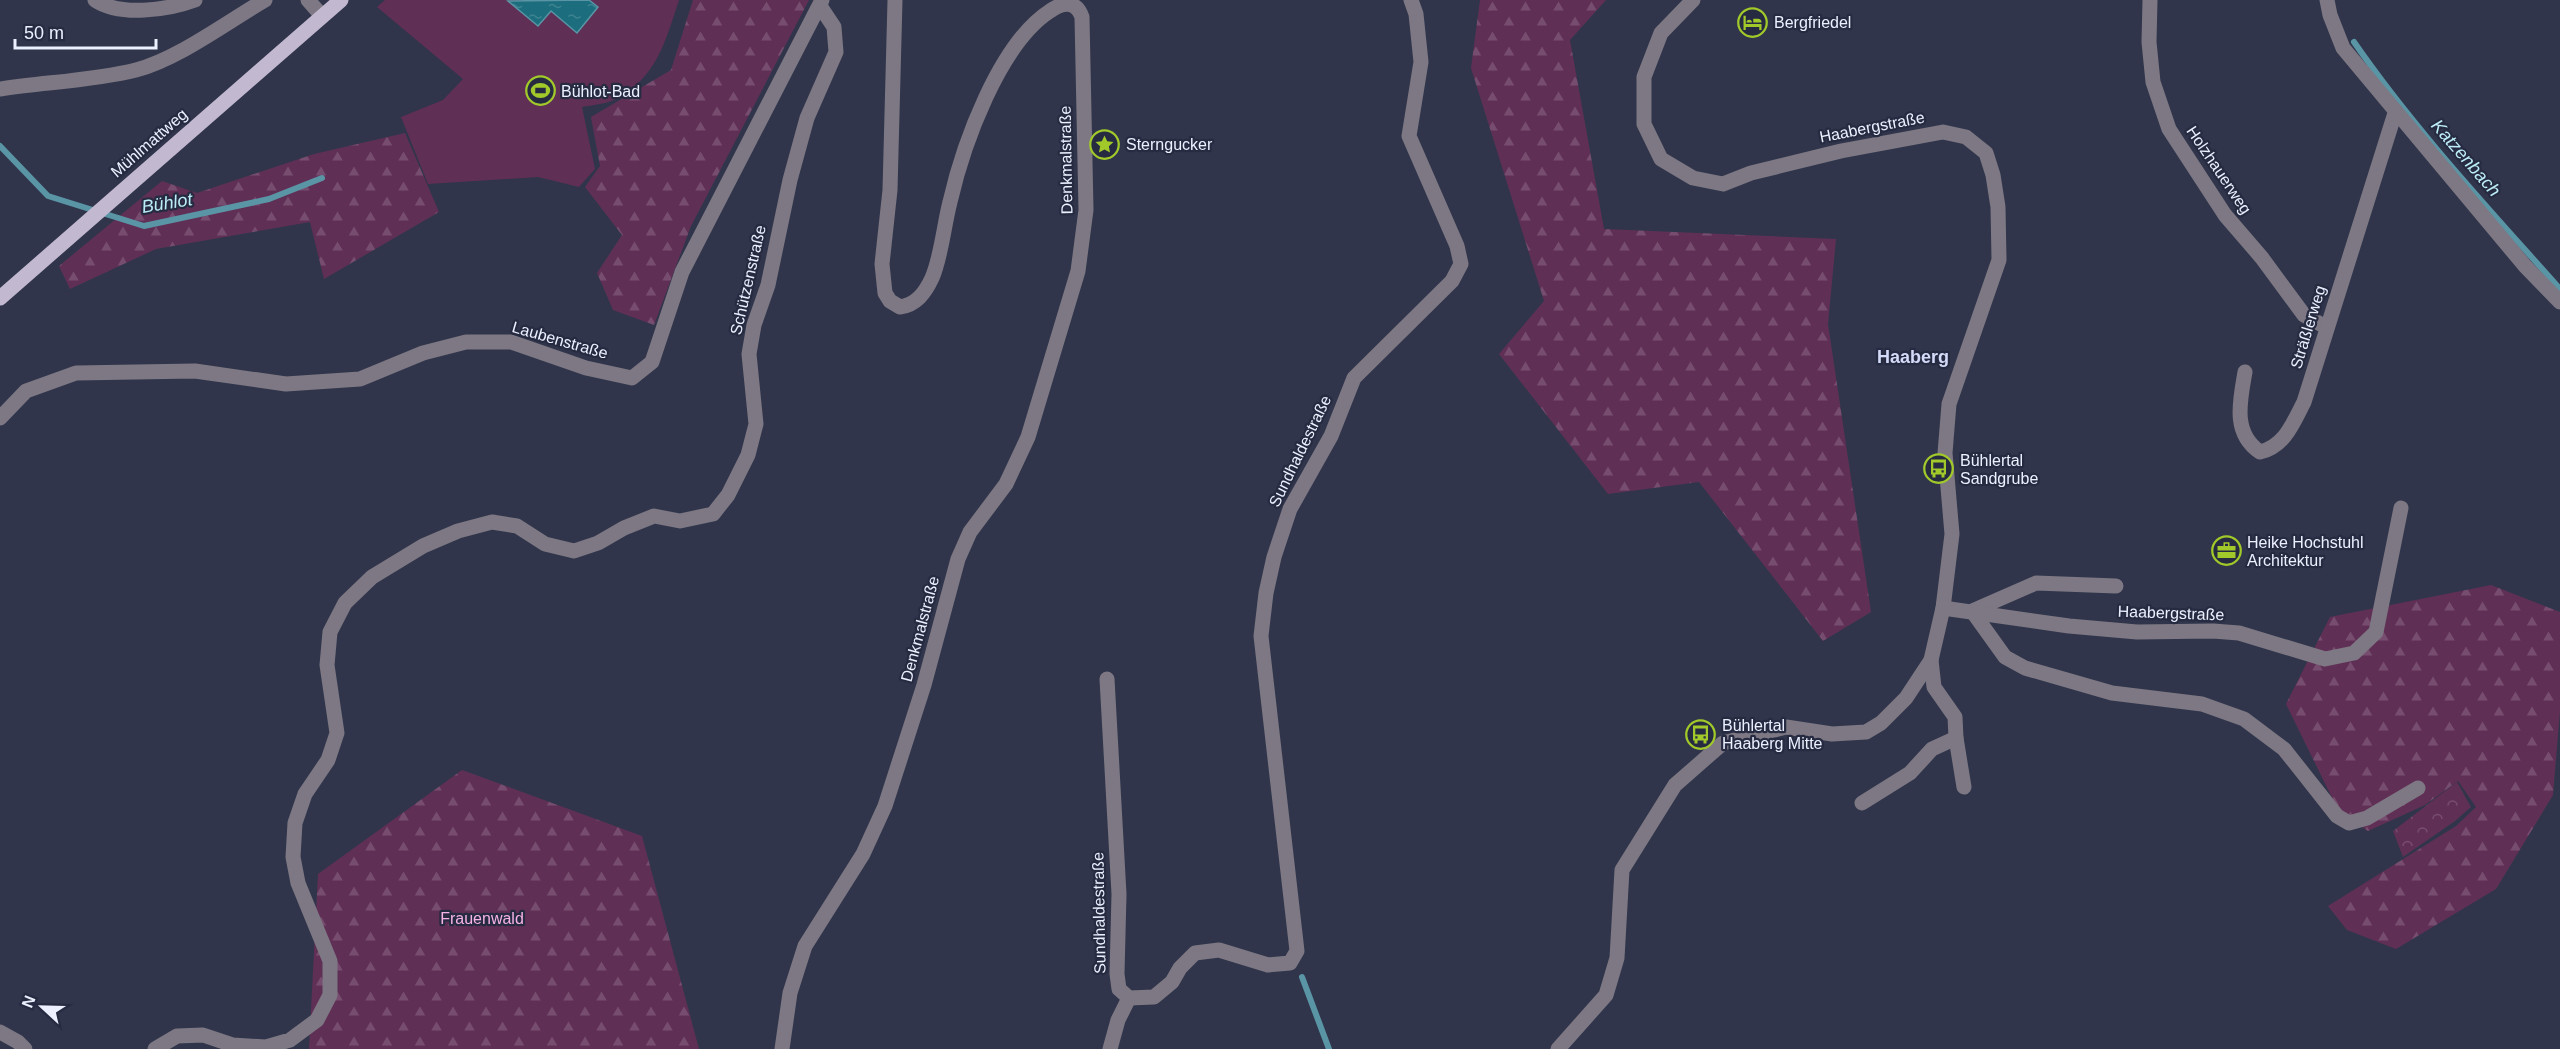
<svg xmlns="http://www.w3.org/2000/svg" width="2560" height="1049" viewBox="0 0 2560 1049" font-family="Helvetica,sans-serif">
	<defs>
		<pattern id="forest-firs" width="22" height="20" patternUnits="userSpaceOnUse" patternTransform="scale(1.5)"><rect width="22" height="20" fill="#602f56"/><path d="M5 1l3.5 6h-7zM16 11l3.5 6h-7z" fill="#774d6f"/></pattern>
		<pattern id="park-crowns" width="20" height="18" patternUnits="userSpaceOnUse" patternTransform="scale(1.5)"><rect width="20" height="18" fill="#602f56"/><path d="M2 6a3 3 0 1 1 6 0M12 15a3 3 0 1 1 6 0" fill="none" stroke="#774d6f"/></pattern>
		<pattern id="water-ripples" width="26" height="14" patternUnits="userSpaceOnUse" patternTransform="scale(1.5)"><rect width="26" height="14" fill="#1c6e7e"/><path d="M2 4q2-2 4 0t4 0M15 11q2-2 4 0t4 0" fill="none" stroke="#3d8391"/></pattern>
	</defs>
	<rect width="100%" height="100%" fill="#30354b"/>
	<path fill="#602f56" d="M385,0H679C665,42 657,78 614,100C605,104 592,105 582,107L595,169L579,187L538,177L428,184L401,117L443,100L463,79L377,7Z"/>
	<g fill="url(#forest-firs)">
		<path d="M693,0H809L691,226L654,325L613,310L597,273L622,235L585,187L600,166L591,117L671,70Z"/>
		<path d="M1480,0H1606L1570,40L1604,229L1836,239L1828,324L1871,612L1823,641L1699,482L1608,494L1499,354L1544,301L1471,68Z"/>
		<path d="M405,133L439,212L324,279L310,222L156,249L70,289L59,266L162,181L197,193L314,154Z"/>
		<path d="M2491,585L2560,612V711L2553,795L2496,889L2396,949L2347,930L2328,906L2456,826L2476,807L2458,781L2425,805L2368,831L2339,812L2286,704L2330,617Z"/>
		<path d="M462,770L642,836L699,1049H309L318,874Z"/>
	</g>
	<path fill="url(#park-crowns)" d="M2457,782L2471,807L2455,821L2403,857L2393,831Z"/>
	<path fill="url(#water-ripples)" stroke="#5a95a5" stroke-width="1.5" d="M589,0L598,7L577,33L551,11L538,26L508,1Z"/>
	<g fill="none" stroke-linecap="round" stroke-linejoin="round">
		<g stroke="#5a95a5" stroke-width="6">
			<path d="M2354,42C2415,130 2489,209 2560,289"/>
			<path d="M0,146L48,196L144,226L269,199L322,178"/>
			<path d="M1302,977L1329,1049"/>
		</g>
		<g stroke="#7d7883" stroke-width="15">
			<path d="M95,0C120,17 168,10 195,0"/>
			<path d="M308,0L322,16"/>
			<path d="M2150,0L2149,42L2153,82L2169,129L2225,215L2262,258L2304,315L2326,327"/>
			<path d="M2327,0L2330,15L2343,48L2525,266L2560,302"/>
			<path d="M0,89C45,82 92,81 136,70C178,59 227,22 265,0"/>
			<path d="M2245,372C2240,401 2232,433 2260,452C2285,446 2293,423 2304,402L2395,113"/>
			<path d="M0,418L26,391L76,373L195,371L286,384L360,379L423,353L466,342H511L586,368L632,378L652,362L682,272L822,0"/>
			<path d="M2116,586L2036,583L1972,611L2005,657L2025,668L2112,693L2202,704L2244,719L2284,749L2337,816L2349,823L2367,818L2418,788"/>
			<path d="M1943,608L2069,626L2137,632L2213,631L2239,633L2325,659L2354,653L2376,632L2401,508"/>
			<path d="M1931,660L1934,687L1955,717L1956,738L1964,787"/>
			<path d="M1107,679L1119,894L1117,974L1119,989L1129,998L1154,997L1172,982L1180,968L1195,953L1219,950L1268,965L1290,963L1297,951L1261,636L1266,593L1274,557L1290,509L1331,436L1354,378L1452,281L1461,264L1457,246L1409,136L1421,62L1416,14L1411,0"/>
			<path d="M1862,803L1910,773L1932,749L1956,738"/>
			<path d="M0,1032L18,1042L25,1049"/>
			<path d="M155,1049L177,1036L203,1035L233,1045L266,1047L290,1040L317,1020L330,995V961L298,883L293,857L295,823L305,794L328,760L337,733L327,665L330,632L345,603L372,577L423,546L458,531L492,522L517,526L545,544L574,551L598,543L624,528L654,516L680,521L713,514L728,495L748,455L756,424L749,354L754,325L768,285L790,180L807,118L836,52L834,27L820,6"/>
			<path d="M782,1049L790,993L805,946L863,854L885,806L924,685L958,559L970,532L1006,484L1028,437L1078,271L1086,210L1082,17C1076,0 1063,2 1050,11C999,44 963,145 950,202C944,225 941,258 932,278C925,293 916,305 900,307L890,301L885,293L882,264L890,190L895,0"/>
			<path d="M1110,1049L1118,1020L1129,998"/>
			<path d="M1558,1049L1606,995L1617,958L1622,870L1675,785L1723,743L1786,727L1832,734L1866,732L1881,723L1906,698L1931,660L1943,608L1952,534L1945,453L1949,404L1999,260L1998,207L1993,175L1986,153L1966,137L1943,132L1841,151L1751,173L1723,184L1693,178L1661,159L1644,124V77L1661,33L1693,0"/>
		</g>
		<path stroke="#c2b8d0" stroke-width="15" d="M0,298L341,0"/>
	</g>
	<defs>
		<symbol id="hotel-ring" viewBox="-11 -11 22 22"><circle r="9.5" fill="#262b41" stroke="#a1c92a" stroke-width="1.5"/><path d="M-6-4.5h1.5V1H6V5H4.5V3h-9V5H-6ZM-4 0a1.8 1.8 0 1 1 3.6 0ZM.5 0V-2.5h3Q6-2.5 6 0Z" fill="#a1c92a"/></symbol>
		<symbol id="stadium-ring" viewBox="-11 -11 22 22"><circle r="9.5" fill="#262b41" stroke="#a1c92a" stroke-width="1.5"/><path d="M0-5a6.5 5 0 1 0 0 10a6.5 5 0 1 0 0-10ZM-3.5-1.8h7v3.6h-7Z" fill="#a1c92a"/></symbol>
		<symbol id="sight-ring" viewBox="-11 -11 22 22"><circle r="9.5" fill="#262b41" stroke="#a1c92a" stroke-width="1.5"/><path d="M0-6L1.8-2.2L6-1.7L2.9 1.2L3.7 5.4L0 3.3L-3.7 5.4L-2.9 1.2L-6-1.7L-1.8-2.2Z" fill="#a1c92a"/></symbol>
		<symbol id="bus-ring" viewBox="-11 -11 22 22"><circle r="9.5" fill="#262b41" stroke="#a1c92a" stroke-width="1.5"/><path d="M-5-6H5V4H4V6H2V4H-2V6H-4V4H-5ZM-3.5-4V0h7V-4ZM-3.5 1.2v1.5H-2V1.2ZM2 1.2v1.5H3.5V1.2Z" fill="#a1c92a"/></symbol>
		<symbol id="office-ring" viewBox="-11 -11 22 22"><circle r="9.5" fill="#262b41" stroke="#a1c92a" stroke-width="1.5"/><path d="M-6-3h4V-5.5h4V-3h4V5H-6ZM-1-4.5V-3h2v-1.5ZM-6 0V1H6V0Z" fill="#a1c92a"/></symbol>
	</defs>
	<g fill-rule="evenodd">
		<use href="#hotel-ring" x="1736" y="6" width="33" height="33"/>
		<use href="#stadium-ring" x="524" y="74" width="33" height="33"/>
		<use href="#sight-ring" x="1088" y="128" width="33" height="33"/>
		<use href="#bus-ring" x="1922" y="452" width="33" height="33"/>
		<use href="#office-ring" x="2210" y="534" width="33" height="33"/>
		<use href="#bus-ring" x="1684" y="718" width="33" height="33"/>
	</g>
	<g text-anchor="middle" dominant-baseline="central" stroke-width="4.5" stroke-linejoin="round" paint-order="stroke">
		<g font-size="16" fill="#ecf0ff" stroke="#262b41" text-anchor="start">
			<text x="1774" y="22">Bergfriedel</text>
			<text x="561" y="91">Bühlot-Bad</text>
			<text x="1126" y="144">Sterngucker</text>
			<text x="1960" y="460">Bühlertal<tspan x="1960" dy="18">Sandgrube</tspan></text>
			<text x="2247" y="542">Heike Hochstuhl<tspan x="2247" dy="18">Architektur</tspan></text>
			<text x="1722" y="725">Bühlertal<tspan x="1722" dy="18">Haaberg Mitte</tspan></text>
		</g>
		<g font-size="16" fill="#ecf0ff" stroke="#262b41">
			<text transform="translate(1872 127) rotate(-11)">Haabergstraße</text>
			<text transform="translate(149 143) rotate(-41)">Mühlmattweg</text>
			<text transform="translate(1066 160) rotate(-91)">Denkmalstraße</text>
			<text transform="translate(2219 170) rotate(56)">Holzhauerweg</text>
			<text transform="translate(748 280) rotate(-77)">Schützenstraße</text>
			<text transform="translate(2308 327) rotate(-73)">Sträßlerweg</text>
			<text transform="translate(560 340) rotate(16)">Laubenstraße</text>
			<text transform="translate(1300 451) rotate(-64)">Sundhaldestraße</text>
			<text transform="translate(2171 613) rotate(2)">Haabergstraße</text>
			<text transform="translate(920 629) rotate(-75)">Denkmalstraße</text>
			<text transform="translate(1099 913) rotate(-91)">Sundhaldestraße</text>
		</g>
		<g font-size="16" fill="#f6b2e6" stroke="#262b41">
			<text x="482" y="918">Frauenwald</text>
		</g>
		<g font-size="18" font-style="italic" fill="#bcecf7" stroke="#262b41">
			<text transform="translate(2466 158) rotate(49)">Katzenbach</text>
			<text transform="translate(167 203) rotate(-9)">Bühlot</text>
		</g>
		<g font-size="18" font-weight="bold" fill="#d4dbf8" stroke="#262b41">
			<text x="1913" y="357">Haaberg</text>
		</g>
	</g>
	<g transform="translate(42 1007) rotate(292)" stroke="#262b41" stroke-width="4.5" paint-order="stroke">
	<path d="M0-4.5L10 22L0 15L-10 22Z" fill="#ecf0ff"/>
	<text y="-9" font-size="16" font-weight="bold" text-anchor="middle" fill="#ecf0ff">N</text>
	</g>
	<path d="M15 39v9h141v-9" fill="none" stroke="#ecf0ff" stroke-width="3"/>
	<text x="24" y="39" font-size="18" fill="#ecf0ff" stroke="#262b41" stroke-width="4.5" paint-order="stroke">50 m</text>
</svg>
